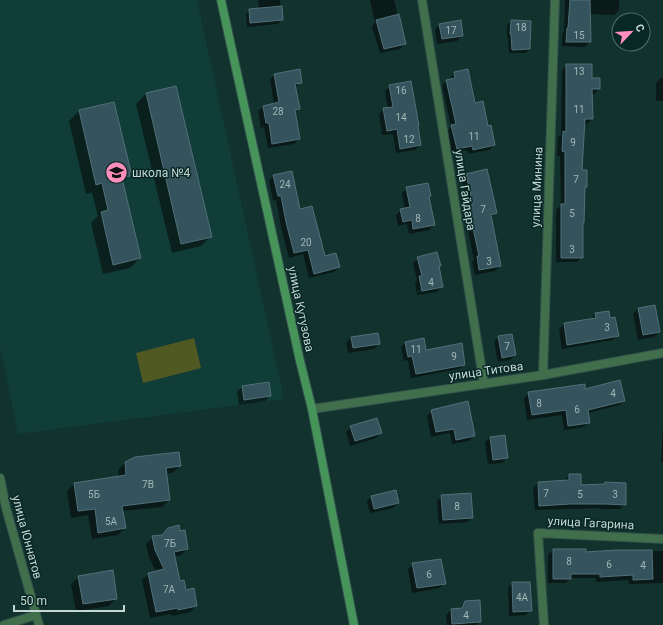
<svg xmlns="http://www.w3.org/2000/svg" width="663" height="625" viewBox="0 0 663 625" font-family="Roboto,sans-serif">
	<rect width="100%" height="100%" fill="#12322e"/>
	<path fill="#113d38" d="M0,0H197L284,399L18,434L0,347Z"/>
	<path fill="#515922" d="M194,338L201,368L143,383L136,353Z"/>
	<g fill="#0007" fill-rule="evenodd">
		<path d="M258,0H280L282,20L278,24L247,27L246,14L250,10L259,9Z"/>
		<path d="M370,0H394L405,44L400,49L380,53L372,26L375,23Z"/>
		<path d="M565,0H619V10L614,15L589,14L590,42L585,47L562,46V34L564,32Z"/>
		<path d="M511,21L530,49L526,53H509L508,37H507V25Z"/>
		<path d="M440,24L462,36L457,41L437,44L435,29Z"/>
		<path d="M567,65L591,79L599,89L594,94H591L592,119L587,124H584L581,171L586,187L584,190L582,257L577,262H556V210L561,205L560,156H557L558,137L561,135L562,70Z"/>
		<path d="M455,73L487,127L494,145L489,150L468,154L467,150L452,154L447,131L451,127L442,85L447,81L450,80V78Z"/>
		<path d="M275,74L301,82L295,87L299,109L295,113L299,139L294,144L268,148L264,127L261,128L258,111L263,107L274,104L270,79Z"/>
		<path d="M661,78H663V101H656V83Z"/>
		<path d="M390,86L417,127L420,145L415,150L396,153L393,134L382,135L379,114L384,109H388L385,91Z"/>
		<path d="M176,87L211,236L201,246L172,253L136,104L146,94Z"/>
		<path d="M79,111L128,173L129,176L122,183L140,258L130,268L103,274L91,223L98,216L92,193L86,194L69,121Z"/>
		<path d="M466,175L496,213L491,218L500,266L495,271L475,275L472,262L474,260L464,211L468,207L462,180Z"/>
		<path d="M274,176L324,257L339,267L334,272L309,278L303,254L289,258L281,227L276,200L273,201L269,180Z"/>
		<path d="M407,188L428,197L434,225L429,230L409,234L407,224L398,226L396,215L401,210L405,209L402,193Z"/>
		<path d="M418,258L438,267L441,287L437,292L417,295L415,282L417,280L413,263ZM437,287V289L417,292V291Z"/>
		<path d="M654,306L659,332L654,337L638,340L633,314L638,309Z"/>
		<path d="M595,314L609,319L617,336L613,340L562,349L559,329L564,324L591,319Z"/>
		<path d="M499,337L515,355L510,360L498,362L494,342Z"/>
		<path d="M351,338L378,344L374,349L348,353L346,343Z"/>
		<path d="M406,342L425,351L464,365L459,369L411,378L408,360L404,361L401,347Z"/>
		<path d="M242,387L270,396L265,401L239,405L237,392Z"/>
		<path d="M584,390L624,401L619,405L588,413L589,422L584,427L564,430L562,415L527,420L524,398L529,393Z"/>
		<path d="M432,411L474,436L469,441L452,444L450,433L431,437L427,416Z"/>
		<path d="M663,425V462H661Z"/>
		<path d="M351,427L381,433L376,438L350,446L346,432Z"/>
		<path d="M504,436L507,458L502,463L488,464L485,442L490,438Z"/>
		<path d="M125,463L180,466L172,473L166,474L169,500L162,507L122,511L125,528L118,535L92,539L88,515L71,518L67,491L74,484L119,478L118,470Z"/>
		<path d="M569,475L580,486L603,485L605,483L625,504L620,509H600V508L535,510L533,488L538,483L565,481V480Z"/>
		<path d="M372,496L398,503L393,508L370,513L367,501Z"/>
		<path d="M442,496L472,517L467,522L439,524L437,501Z"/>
		<path d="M153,537L187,549L181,555L174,557L179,582L196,606L190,612L172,616L171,614L150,618L142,580L149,574L156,572L149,557L146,544Z"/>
		<path d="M553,550L585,553L663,551V583L629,584L628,580L596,582V578H570L566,583H548V555Z"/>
		<path d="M413,564L444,583L440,588L412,593L408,569Z"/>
		<path d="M79,577L116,598L109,606L76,611L71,584Z"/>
		<path d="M512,583L530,610L526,615L509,616L508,588Z"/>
		<path d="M465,602L480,621L477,625H447L446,615L451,610L459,609Z"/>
	</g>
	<g fill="#35535c" stroke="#517079">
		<path d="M570,0H590L591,42H566L567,28H568Z"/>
		<path d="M282,6L283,20L250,23L249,9Z"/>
		<path d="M399,14L406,44L384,49L376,20Z"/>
		<path d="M461,20L463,36L442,39L439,24Z"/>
		<path d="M511,20L531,21L530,49L512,50L511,34H510Z"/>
		<path d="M566,64H592V78H600V89H592L593,119H585L582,170H587V187H585L584,223H583V258H561V204H565V152L562,151L563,131L566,132Z"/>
		<path d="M300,69L302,83L295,84L300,109L295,110L300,139L272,144L269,123H266L263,106L279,102L274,74Z"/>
		<path d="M468,69L475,103L483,101L488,126L491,125L495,145L473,150L472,146L457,149L451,125L456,124L446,80L455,78L454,72Z"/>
		<path d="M411,81L419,126H418L421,145L400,149L397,129L387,131L383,108L393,107L389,85Z"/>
		<path d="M176,86L212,237L181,244L146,93Z"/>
		<path d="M114,102L131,172L129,173L130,176L122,178L141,258L113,265L101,212L108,210L102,183L96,185L79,110Z"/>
		<path d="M487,169L497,213L491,215L501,266L479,270L477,256H479L468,205L473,204L466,174Z"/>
		<path d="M292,171L300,209L312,206L325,256L336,253L340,267L314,274L308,250L294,253L286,222L281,196H278L273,175Z"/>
		<path d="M428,183L431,196L429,197L435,225L413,229L412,220L403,222L400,209L410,207L406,187Z"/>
		<path d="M437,252L441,266H439L443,287L422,291L419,276H422L417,257Z"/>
		<path d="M655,305L660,332L643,335L638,308Z"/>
		<path d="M609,311L610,318L615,317L619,336L567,345L564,323L596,318L595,313Z"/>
		<path d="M378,333L380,344L353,348L351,337Z"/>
		<path d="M512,334L516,355L502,358L498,336Z"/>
		<path d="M424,338L426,350L462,343L465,365L416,374L412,356L408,357L405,342Z"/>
		<path d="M620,380L625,401L588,410L590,423L568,426L566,410L532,415L528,392L585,384V389Z"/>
		<path d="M269,382L271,396L244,400L242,386Z"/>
		<path d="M468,401L475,436L456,440L454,429L436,432L431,410Z"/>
		<path d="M377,418L382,433L355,441L350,426Z"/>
		<path d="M505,435L508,458L493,460L490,437Z"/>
		<path d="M179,452L181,466L166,468L170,500L122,506L126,528L98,533L95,509L78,511L74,483L126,475L125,462L135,457Z"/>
		<path d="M569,474H581V485L605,484V482L626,483V505L605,504H570L539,506L538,482L569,480Z"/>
		<path d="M396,490L399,503L374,509L371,496Z"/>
		<path d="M471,493L473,518L443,520L441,495Z"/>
		<path d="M179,525L180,531L185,530L188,549L174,552L180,581L184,580L186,590L194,588L197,606L178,610V608L156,612L148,573L164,569L155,550L152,536L162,535L168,528Z"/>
		<path d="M553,549H586V552L616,550H652L653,579L633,580V575L600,577V574H571V579H553Z"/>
		<path d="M441,559L446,584L417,588L412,563Z"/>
		<path d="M113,570L117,599L83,604L78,576Z"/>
		<path d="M512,582H530L532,611L513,612Z"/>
		<path d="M480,600L481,622L452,624L451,609L462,608L465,601Z"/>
	</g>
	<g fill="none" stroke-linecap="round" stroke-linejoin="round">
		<defs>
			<g id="street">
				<path d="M422,0L484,384"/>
				<path d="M543,375L555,0"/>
				<path d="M312,409L543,375L663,353"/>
				<path d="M0,478L6,508L39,625"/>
				<path d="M4,625L36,615"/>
				<path d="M544,625L538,533L663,539"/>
			</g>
			<path id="secondary" d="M221,0L300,361L312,409L354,625"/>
		</defs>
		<use href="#street" stroke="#32504c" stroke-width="10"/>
		<use href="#secondary" stroke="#32504c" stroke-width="10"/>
		<use href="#street" stroke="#416f4b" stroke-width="8"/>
		<use href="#secondary" stroke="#47945b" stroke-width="8"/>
	</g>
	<defs>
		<symbol id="school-disc" viewBox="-11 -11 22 22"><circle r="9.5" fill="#fe8ebe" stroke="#072824"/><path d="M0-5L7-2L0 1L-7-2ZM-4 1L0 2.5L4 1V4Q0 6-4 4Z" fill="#111"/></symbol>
	</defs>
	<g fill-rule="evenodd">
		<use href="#school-disc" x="104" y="160" width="25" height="25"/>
	</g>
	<g text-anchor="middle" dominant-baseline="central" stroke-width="3" stroke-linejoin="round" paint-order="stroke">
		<g font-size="10" fill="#a1b6b5">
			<text x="521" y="27">18</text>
			<text x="451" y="30">17</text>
			<text x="579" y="35">15</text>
			<text x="579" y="71">13</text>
			<text x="401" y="90">16</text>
			<text x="579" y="109">11</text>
			<text x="278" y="111">28</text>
			<text x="401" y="117">14</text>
			<text x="474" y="136">11</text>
			<text x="409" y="139">12</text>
			<text x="573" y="142">9</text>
			<text x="576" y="179">7</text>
			<text x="285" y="184">24</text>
			<text x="483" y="209">7</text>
			<text x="572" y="213">5</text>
			<text x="418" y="218">8</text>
			<text x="306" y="242">20</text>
			<text x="572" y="249">3</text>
			<text x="489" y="261">3</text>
			<text x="431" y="282">4</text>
			<text x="607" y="327">3</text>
			<text x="507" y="346">7</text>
			<text x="416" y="349">11</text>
			<text x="454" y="356">9</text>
			<text x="613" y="393">4</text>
			<text x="539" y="403">8</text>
			<text x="577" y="409">6</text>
			<text x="148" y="484">7В</text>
			<text x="546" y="493">7</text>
			<text x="94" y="494">5Б</text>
			<text x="580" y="494">5</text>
			<text x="615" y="494">3</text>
			<text x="457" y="506">8</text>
			<text x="111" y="521">5А</text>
			<text x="170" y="543">7Б</text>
			<text x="569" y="561">8</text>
			<text x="609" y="564">6</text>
			<text x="643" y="565">4</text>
			<text x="429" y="574">6</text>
			<text x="169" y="589">7А</text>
			<text x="522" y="597">4А</text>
			<text x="466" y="615">4</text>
		</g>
		<g font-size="12" fill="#c5d7d3" stroke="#072824" text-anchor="start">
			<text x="132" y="173">школа №4</text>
		</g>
		<g font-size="12" fill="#c5d7d3" stroke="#072824">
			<text transform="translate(537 187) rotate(-88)">улица Минина</text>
			<text transform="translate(465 190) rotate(81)">улица Гайдара</text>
			<text transform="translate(301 309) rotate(78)">улица Кутузова</text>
			<text transform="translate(486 371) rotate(-8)">улица Титова</text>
			<text transform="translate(591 523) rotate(3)">улица Гагарина</text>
			<text transform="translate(27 537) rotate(75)">улица Юннатов</text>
		</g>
	</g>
	<g transform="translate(631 32) rotate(65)"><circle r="19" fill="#072824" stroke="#536e6a"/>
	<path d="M0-3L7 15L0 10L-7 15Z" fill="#fe8ebe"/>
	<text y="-6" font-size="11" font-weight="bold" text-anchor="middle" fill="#c5d7d3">С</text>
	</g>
	<path d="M14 605v6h110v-6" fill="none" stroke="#c5d7d3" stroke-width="2"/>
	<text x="20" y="605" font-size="12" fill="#c5d7d3" stroke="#072824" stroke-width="3" paint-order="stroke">50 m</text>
</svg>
